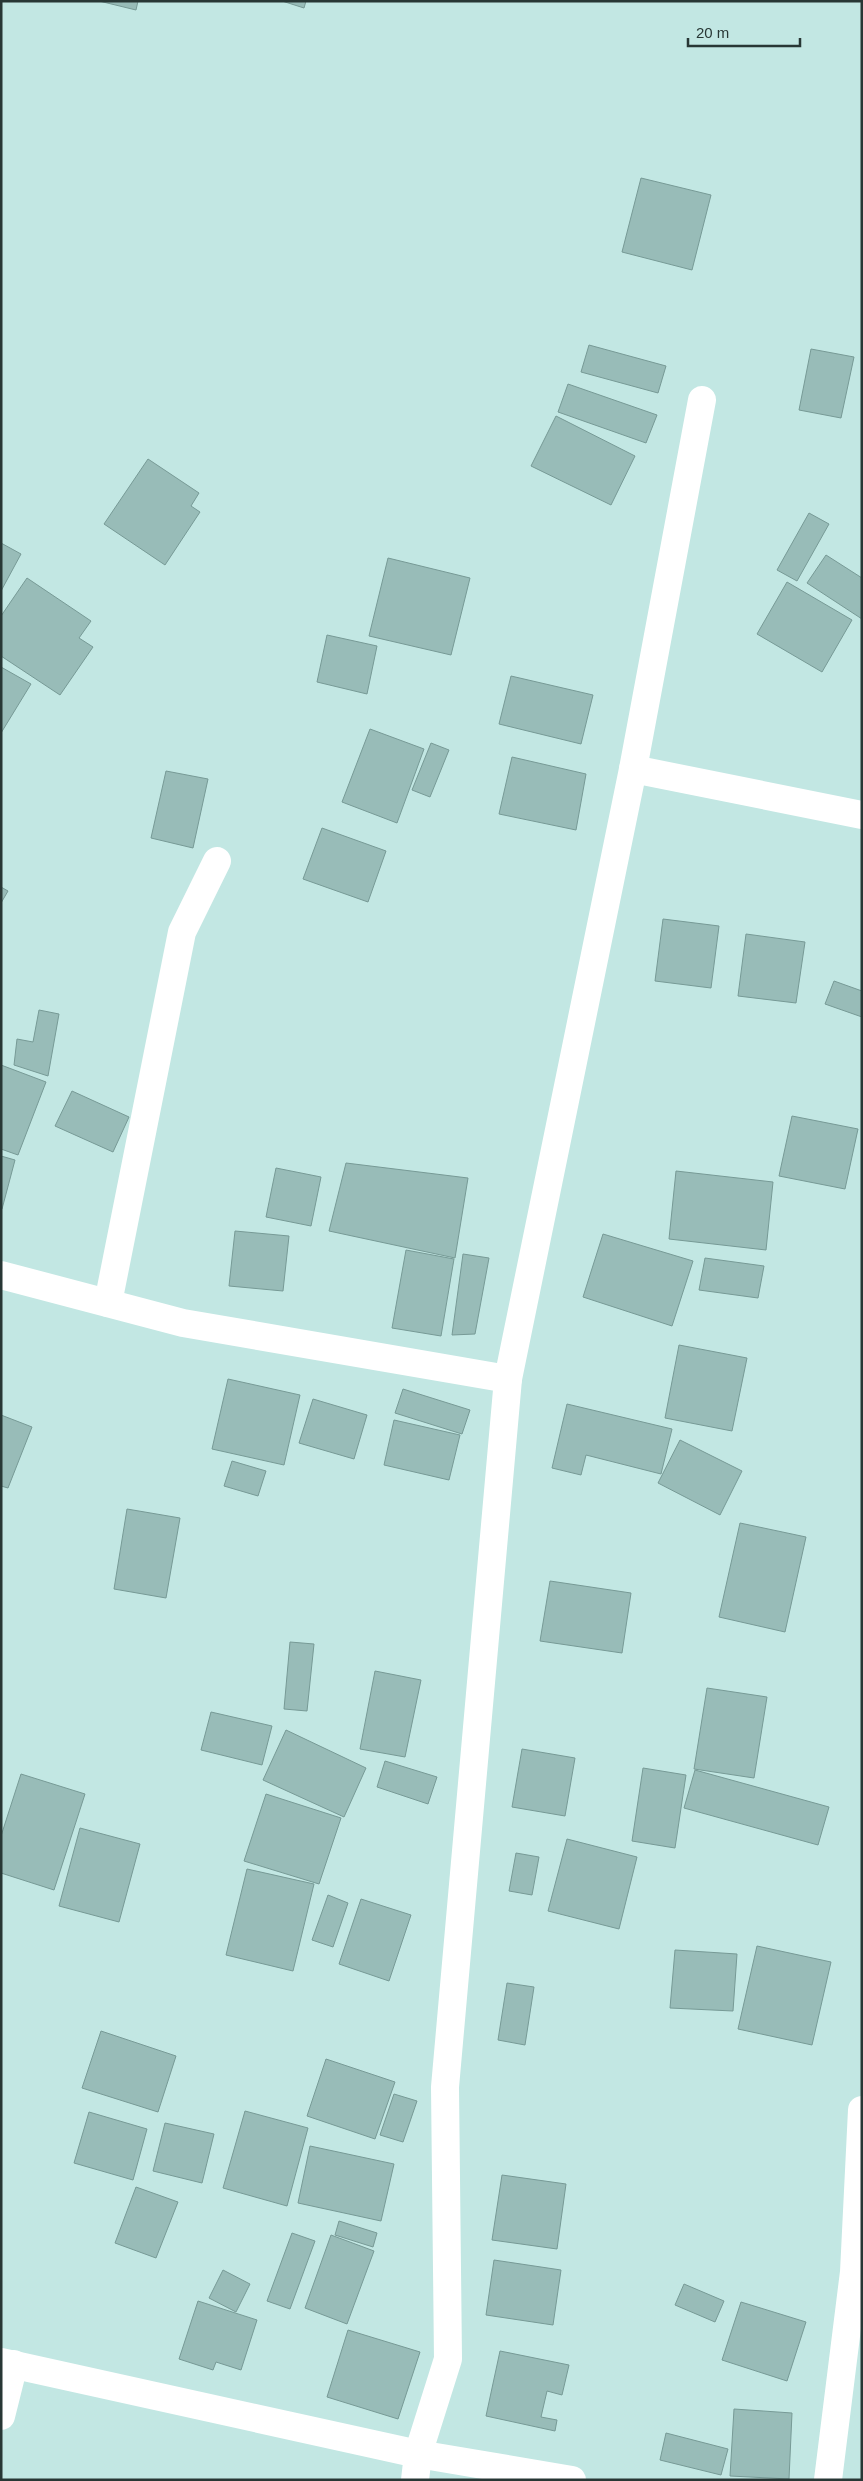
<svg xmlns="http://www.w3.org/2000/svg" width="863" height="2481" viewBox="0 0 863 2481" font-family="Arial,sans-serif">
	<rect width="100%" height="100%" fill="#c2e7e3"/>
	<g fill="#98bcb8" stroke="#779a96">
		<path d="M99,1H138L136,10Z"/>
		<path d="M282,1H306L304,8Z"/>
		<path d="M641,178L711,195L692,270L622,252Z"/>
		<path d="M589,345L666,366L658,393L581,372Z"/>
		<path d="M811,349L854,357L841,418L799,410Z"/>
		<path d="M568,384L657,415L646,443L558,412Z"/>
		<path d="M556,416L635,456L611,505L531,466Z"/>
		<path d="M148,459L199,493L191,506L200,512L165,565L104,524Z"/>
		<path d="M809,513L829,524L797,581L777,570Z"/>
		<path d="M1,543L21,554L1,591Z"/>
		<path d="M826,555L862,578V619L807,583Z"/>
		<path d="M388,558L470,578L451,655L369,636Z"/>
		<path d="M27,578L91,621L79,638L93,647L60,695L1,656V616Z"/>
		<path d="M787,582L852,620L822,672L757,634Z"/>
		<path d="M327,635L377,646L367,694L317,682Z"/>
		<path d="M1,667L31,684L1,733Z"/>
		<path d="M511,676L593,695L581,744L499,724Z"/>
		<path d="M370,729L424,749L397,823L342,802Z"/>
		<path d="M431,743L449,750L430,797L412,790Z"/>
		<path d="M512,757L586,774L576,830L499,814Z"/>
		<path d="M166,771L208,779L193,848L151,838Z"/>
		<path d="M322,828L386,851L368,902L303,879Z"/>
		<path d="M1,887L8,891L1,903Z"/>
		<path d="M663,919L719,926L711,988L655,981Z"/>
		<path d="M746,934L805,942L796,1003L738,996Z"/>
		<path d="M834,981L862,991V1017L825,1004Z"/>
		<path d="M39,1010L59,1014L48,1076L14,1065L17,1039L33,1042Z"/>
		<path d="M1,1065L46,1082L18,1155L1,1149Z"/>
		<path d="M72,1091L129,1117L113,1152L55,1126Z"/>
		<path d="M792,1116L858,1129L845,1189L779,1176Z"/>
		<path d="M1,1156L15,1160L2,1209H1Z"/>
		<path d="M346,1163L468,1178L455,1258L329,1231Z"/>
		<path d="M276,1168L321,1177L311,1226L266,1217Z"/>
		<path d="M676,1171L773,1182L766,1250L669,1239Z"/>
		<path d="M235,1231L289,1236L283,1291L229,1286Z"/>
		<path d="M603,1234L693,1261L672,1326L583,1297Z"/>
		<path d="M406,1250L454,1259L441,1336L392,1328Z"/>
		<path d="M463,1254L489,1258L475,1334L452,1335Z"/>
		<path d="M705,1258L764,1266L758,1298L699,1290Z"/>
		<path d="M679,1345L747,1358L732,1431L665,1418Z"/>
		<path d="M228,1379L300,1395L284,1465L212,1449Z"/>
		<path d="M403,1389L470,1410L462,1434L395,1413Z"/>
		<path d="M313,1399L367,1415L354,1459L299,1443Z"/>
		<path d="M567,1404L672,1429L661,1474L586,1455L581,1475L552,1468Z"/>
		<path d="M1,1415L32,1427L8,1488L1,1486Z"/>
		<path d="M394,1420L460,1435L449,1480L384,1465Z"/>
		<path d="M680,1440L742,1471L720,1515L658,1483Z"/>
		<path d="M232,1461L266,1471L258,1496L224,1486Z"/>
		<path d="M127,1509L180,1518L166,1598L114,1589Z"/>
		<path d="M740,1523L806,1537L785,1632L719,1617Z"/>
		<path d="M550,1581L631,1593L622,1653L540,1641Z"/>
		<path d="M290,1642L314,1644L307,1711L284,1709Z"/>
		<path d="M375,1671L421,1680L405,1757L360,1749Z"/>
		<path d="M707,1688L767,1697L754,1778L694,1769Z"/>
		<path d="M211,1712L272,1726L262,1765L201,1750Z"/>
		<path d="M286,1730L366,1768L344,1817L263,1780Z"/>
		<path d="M522,1749L575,1758L565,1816L512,1807Z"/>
		<path d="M385,1761L437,1777L428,1804L377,1787Z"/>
		<path d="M643,1768L686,1775L675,1848L632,1841Z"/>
		<path d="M695,1770L829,1807L818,1845L684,1808Z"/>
		<path d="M21,1774L85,1794L54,1890L1,1873V1836Z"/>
		<path d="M266,1794L341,1818L319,1884L244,1861Z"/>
		<path d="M80,1828L140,1844L119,1922L59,1906Z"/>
		<path d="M567,1839L637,1857L619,1929L548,1911Z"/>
		<path d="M516,1853L539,1857L532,1895L509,1891Z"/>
		<path d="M247,1869L314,1884L293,1971L226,1955Z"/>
		<path d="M328,1895L348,1903L333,1947L312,1940Z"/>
		<path d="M361,1899L411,1915L389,1981L339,1964Z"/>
		<path d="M757,1946L831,1962L812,2045L738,2029Z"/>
		<path d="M675,1950L737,1954L733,2011L670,2008Z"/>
		<path d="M507,1983L534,1987L525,2045L498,2040Z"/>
		<path d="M101,2031L176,2056L158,2112L82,2088Z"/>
		<path d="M326,2059L395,2082L375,2139L307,2116Z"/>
		<path d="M394,2094L417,2101L403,2142L380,2135Z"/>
		<path d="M245,2111L308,2128L287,2206L223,2188Z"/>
		<path d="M89,2112L147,2129L133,2180L74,2163Z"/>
		<path d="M165,2123L214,2134L202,2183L153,2171Z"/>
		<path d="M310,2146L394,2164L381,2221L298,2203Z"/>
		<path d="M502,2175L566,2184L557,2249L492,2240Z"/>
		<path d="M136,2187L178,2202L156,2258L115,2243Z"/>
		<path d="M339,2221L377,2233L373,2247L335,2235Z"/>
		<path d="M292,2233L315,2241L290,2309L267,2301Z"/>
		<path d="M331,2235L374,2251L347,2324L305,2308Z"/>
		<path d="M494,2260L561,2270L553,2325L486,2315Z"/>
		<path d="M223,2270L250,2284L236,2312L209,2298Z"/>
		<path d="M684,2284L724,2301L715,2322L675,2305Z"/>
		<path d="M198,2301L257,2320L241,2370L216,2362L213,2370L179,2359Z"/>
		<path d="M741,2302L806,2322L787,2381L722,2360Z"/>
		<path d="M348,2330L420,2352L398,2419L327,2397Z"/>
		<path d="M500,2351L569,2365L562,2395L547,2391L541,2417L557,2420L555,2431L486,2416Z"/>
		<path d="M734,2409L792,2413L789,2479L730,2476Z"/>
		<path d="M666,2433L728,2449L721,2475L660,2460Z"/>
	</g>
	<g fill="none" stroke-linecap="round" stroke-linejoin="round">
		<g stroke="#fff" stroke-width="28">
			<path d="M633,769L862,815"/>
			<path d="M1,1275L183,1323L508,1379"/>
			<path d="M108,1303L182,932L217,861"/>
			<path d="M1,2362L418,2454L572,2480"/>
			<path d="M1,2416L14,2364"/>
			<path d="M415,2480L418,2454L448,2359L445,2087L508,1379L633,769L702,400"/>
			<path d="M828,2480L854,2272L862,2110"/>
		</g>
	</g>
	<rect width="863" height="2481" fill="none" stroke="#283735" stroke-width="5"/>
	<path d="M688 38v8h112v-8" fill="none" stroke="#283735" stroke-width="2.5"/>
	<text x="696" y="38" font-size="15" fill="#283735" stroke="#c2e7e3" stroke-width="4" paint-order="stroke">20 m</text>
</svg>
